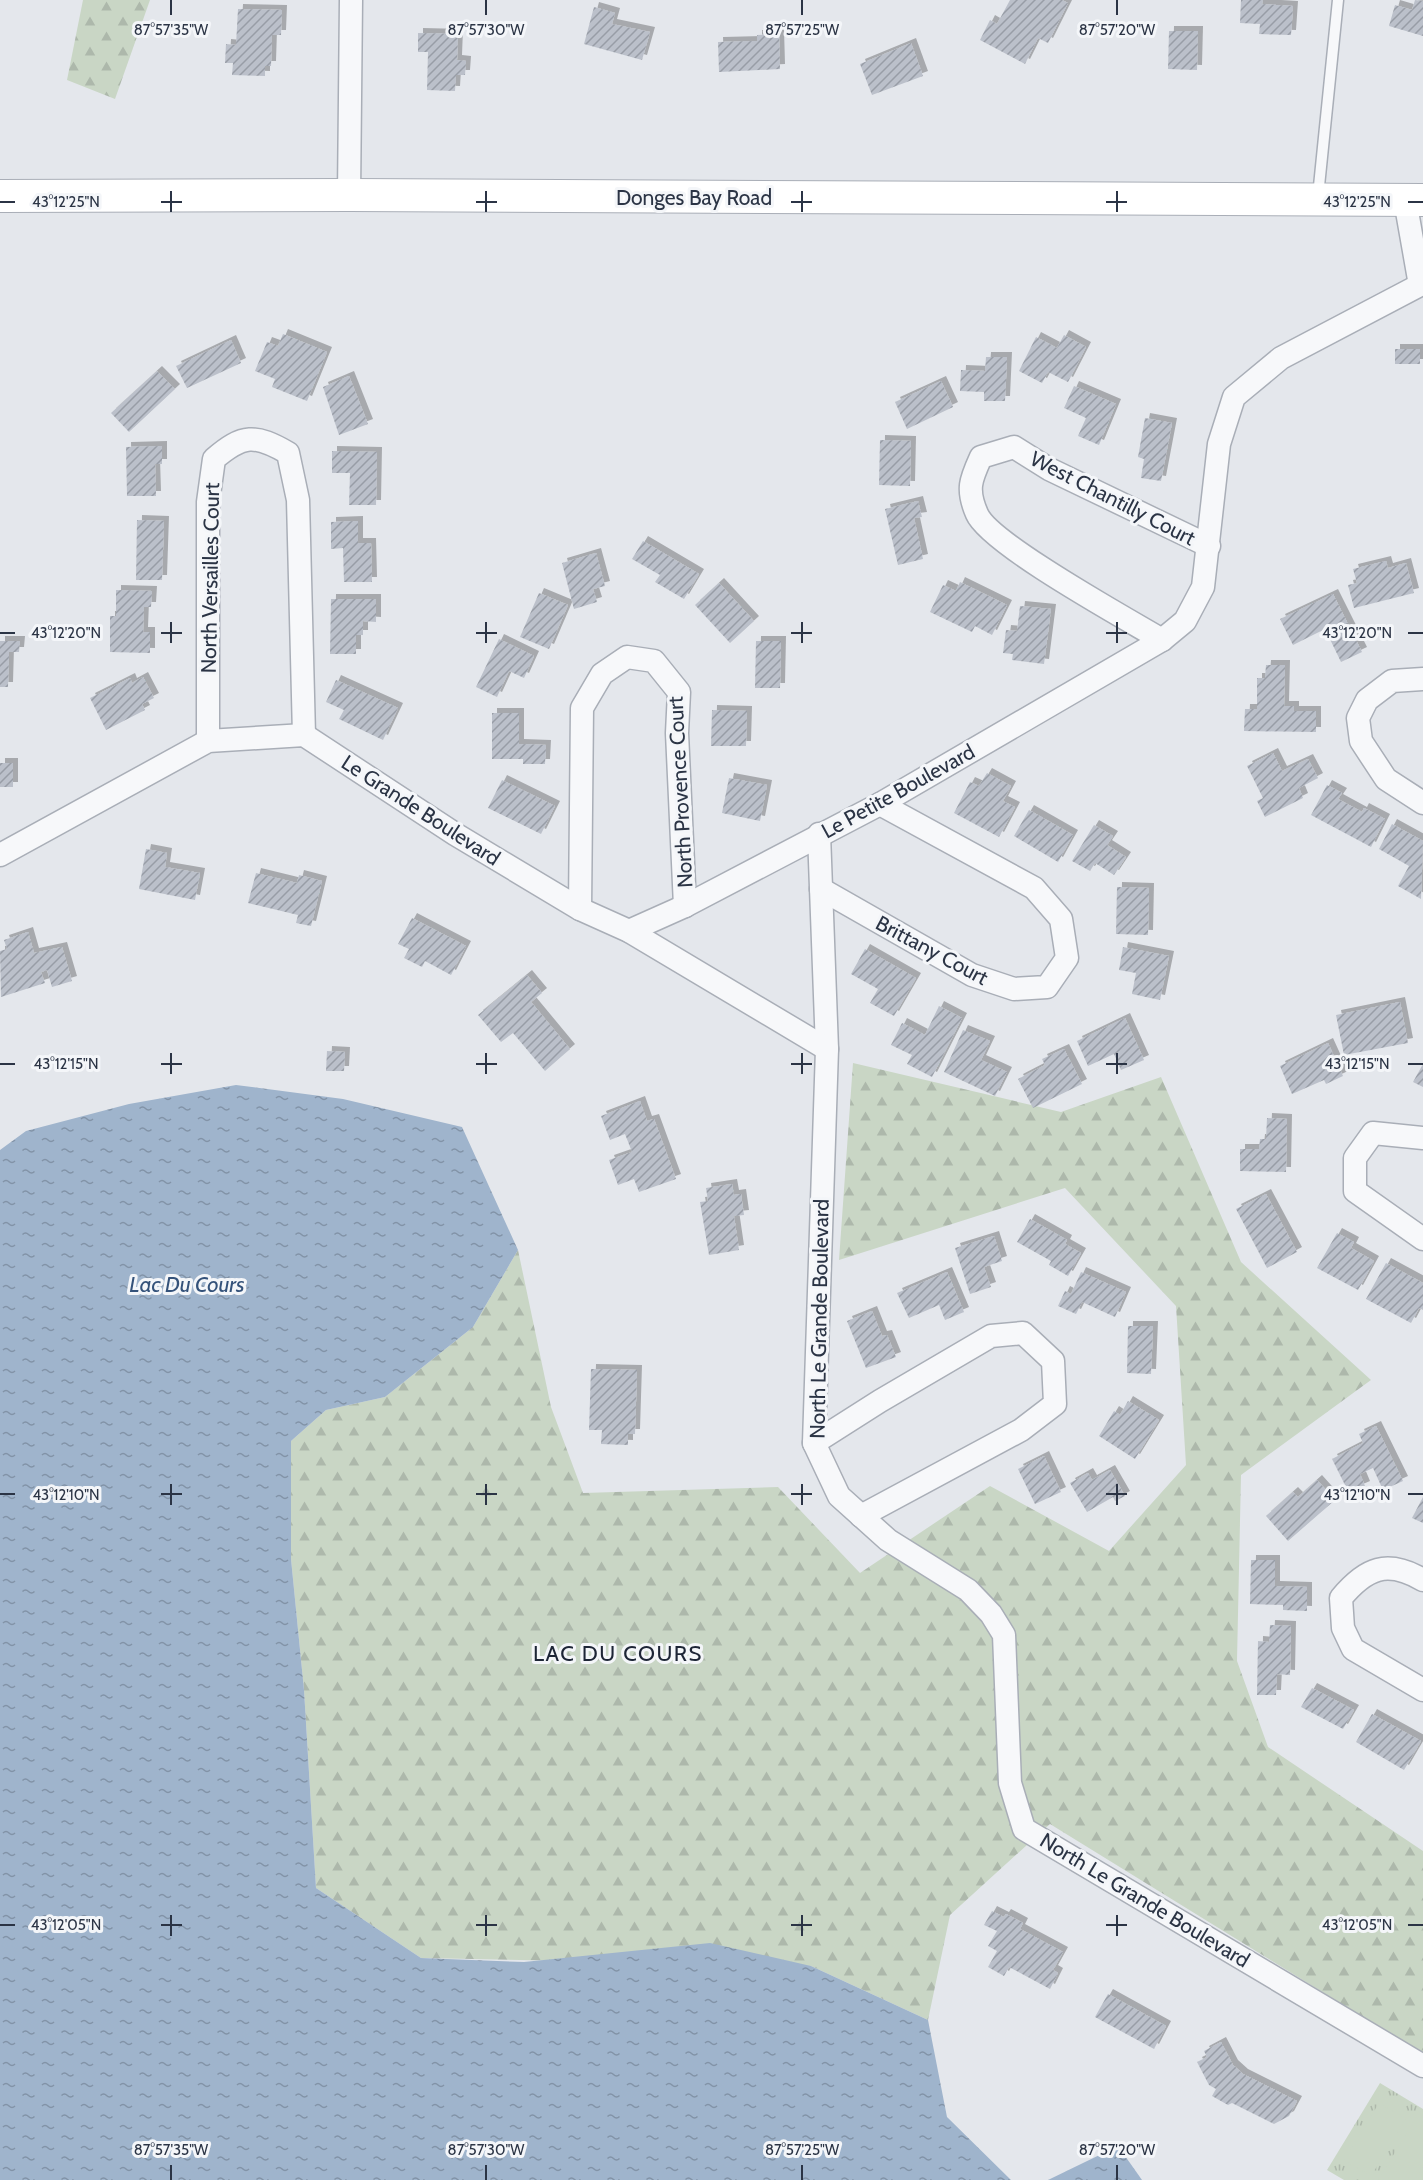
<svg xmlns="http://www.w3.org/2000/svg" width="1423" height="2180" viewBox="0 0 1423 2180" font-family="Cabin,sans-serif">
	<defs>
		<pattern id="forest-firs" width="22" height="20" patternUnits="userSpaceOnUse" patternTransform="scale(1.5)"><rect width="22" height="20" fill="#c9d6c5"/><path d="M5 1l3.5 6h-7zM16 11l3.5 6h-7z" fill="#adb8ab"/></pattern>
		<pattern id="park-tufts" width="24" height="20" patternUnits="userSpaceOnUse" patternTransform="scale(1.5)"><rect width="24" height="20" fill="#c9d6c5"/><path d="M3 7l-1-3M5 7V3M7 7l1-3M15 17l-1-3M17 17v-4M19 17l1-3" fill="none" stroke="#adb8ab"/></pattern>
		<pattern id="water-ripples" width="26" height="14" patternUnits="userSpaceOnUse" patternTransform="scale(1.5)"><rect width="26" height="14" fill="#9fb4cc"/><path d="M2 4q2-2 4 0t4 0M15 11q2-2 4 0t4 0" fill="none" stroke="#8293a7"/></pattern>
		<pattern id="building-hatch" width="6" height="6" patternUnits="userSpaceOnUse" patternTransform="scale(1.5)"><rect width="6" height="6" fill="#bbc0ca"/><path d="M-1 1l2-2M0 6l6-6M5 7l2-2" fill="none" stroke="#989da6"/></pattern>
		<filter id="shadow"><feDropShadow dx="5" dy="-5" stdDeviation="0" flood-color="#0004"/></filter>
	</defs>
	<rect width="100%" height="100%" fill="#e4e7ec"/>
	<g fill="url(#forest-firs)">
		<path d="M83,0H150L115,99L67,80Z"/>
		<path d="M853,1063L1061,1112L1161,1077L1241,1262L1371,1380L1241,1475L1237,1661L1268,1747L1423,1851V2054L1050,1824L950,1915L928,2020L811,1966L421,1958L316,1888L304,1690L291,1559V1441L326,1410L385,1397L473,1327L518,1250L551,1407L583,1493L778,1487L860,1573L990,1486L1109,1551L1186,1465L1176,1306L1065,1188L839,1260Z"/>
	</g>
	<path fill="url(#park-tufts)" d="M1380,2083L1423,2109V2180H1344L1327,2170Z"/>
	<g fill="#c9d6c5">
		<path d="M1379,2103L1406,2119L1371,2176L1344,2160Z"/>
		<path d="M1413,2123L1423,2129V2167L1415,2180H1378Z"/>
	</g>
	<g fill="url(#water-ripples)">
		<path d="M236,1085L343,1099L462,1127L518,1250L473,1327L385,1397L326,1410L291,1441V1559L304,1690L316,1888L421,1958L524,1962L710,1943L811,1966L928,2020L947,2117L1011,2180H0V1150L26,1131L129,1104Z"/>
		<path d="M1118,2146L1142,2180H1048Z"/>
	</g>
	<g fill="url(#building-hatch)" filter="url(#shadow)">
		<path d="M1010,0H1062L1068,3L1048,43L1038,38L1025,64L980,40L990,20L997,24Z"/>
		<path d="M1241,0H1263L1262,4L1293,6L1291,35L1259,34L1260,24L1240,23Z"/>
		<path d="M1415,0L1423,1V36L1389,26L1395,5L1412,10Z"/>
		<path d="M594,7L615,13L612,24L650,32L642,60L584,44Z"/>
		<path d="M238,9L282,10L281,35H272L271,66H265V76L232,75L233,63H225L226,44L236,45Z"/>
		<path d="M1169,31H1198L1197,70L1168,69Z"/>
		<path d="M418,33L458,34L457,60L466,61L465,75H456L455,91L427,90L428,52H418Z"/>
		<path d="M779,34L780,69L719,72L718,42L757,41V35Z"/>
		<path d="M911,43L923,76L872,95L860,64Z"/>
		<path d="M283,334L327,352L307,401L272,387L275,379L255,371L267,342L278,346Z"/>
		<path d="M1064,335L1086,347L1068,382L1048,372L1042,383L1019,371L1036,337L1057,348Z"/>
		<path d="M231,340L241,363L187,388L176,366Z"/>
		<rect x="1395" y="349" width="25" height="15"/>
		<path d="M986,357H1007L1005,401H984V392L960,391L961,370L985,371Z"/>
		<path d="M157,371L175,389L129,432L111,413Z"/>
		<path d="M349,376L368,424L339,435L323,387Z"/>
		<path d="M941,381L953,407L907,429L895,402Z"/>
		<path d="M1074,386L1116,404L1099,445L1078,436L1086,418L1064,408Z"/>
		<path d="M1145,418L1172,423L1161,481L1141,478L1144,459L1138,457Z"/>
		<path d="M880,440L911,441L910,486L879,485Z"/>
		<path d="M162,446V464H155L156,496H127L126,447Z"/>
		<path d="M332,451L377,452L376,505H349L350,473H332Z"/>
		<path d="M918,501L922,517L914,518L923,559L898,565L885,509Z"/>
		<path d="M137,520L164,521L162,580H136Z"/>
		<path d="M358,521V543H371L372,582H344L343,548L331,549V522Z"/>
		<path d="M643,541L699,574L684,599L655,582L660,575L632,559Z"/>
		<path d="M596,553L605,586L593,589L597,602L574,609L562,563Z"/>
		<path d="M1386,561L1388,568L1406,563L1414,593L1354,608L1348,585L1357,583L1353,569Z"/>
		<path d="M960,582L1007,605L992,635L975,626L972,632L930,612L943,585L956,591Z"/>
		<path d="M719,583L754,621L730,643L695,605Z"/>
		<path d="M116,590L152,591L151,607H144L143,632H150V653L110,652V616H116Z"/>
		<path d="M539,593L568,605L549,649L520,637Z"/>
		<path d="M1333,594L1362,652L1341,662L1325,629L1293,645L1280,619Z"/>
		<path d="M331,599H376V622L363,621V635H356V654H330Z"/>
		<path d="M1020,606L1051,609L1044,664L1012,660L1013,654L1003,653L1006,630L1017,631Z"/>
		<path d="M499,639L534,656L524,678L509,671L497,697L476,687Z"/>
		<path d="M0,641H20L19,652H9L8,687H0Z"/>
		<path d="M756,641H781L780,688H755Z"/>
		<path d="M1266,665H1285L1284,706H1294V711H1316V732L1244,731L1245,709H1257V678H1265Z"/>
		<path d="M143,677L154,698L142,704L145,710L106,730L90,698L130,678L132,683Z"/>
		<path d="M336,680L398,708L383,740L339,719L344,710L326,702Z"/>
		<path d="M712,710L747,711L746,746H711Z"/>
		<path d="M492,713H519V744L546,745L545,764H523V759H492Z"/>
		<path d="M1273,753L1282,771L1308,759L1318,778L1299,788L1303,798L1265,817L1257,801L1263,798L1247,766Z"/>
		<rect x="0" y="763" width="13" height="24"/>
		<path d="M987,773L1011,786L1003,801L1015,807L999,837L954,813L970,782L979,786Z"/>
		<path d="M729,778L767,785L760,821L722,813Z"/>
		<path d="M502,780L555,806L541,834L488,808Z"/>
		<path d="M1327,785L1342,793L1338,799L1362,812L1364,808L1385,819L1371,847L1311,815Z"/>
		<path d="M1029,810L1073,835L1058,862L1014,836Z"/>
		<path d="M1392,824L1423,841L1421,899L1398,886L1409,866L1379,849Z"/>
		<path d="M1094,825L1113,836L1107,845L1126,857L1114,875L1095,863L1090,871L1072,861Z"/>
		<path d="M146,849L167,853L165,867L200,873L195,900L139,889Z"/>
		<path d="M256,873L297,883L299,875L322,881L311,926L296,923L298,915L248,903Z"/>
		<path d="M1117,887L1149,888L1148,935L1116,934Z"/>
		<path d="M412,918L466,946L451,975L425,961L422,967L404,958L409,949L398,944Z"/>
		<path d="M28,932L34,953L62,947L72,981L52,987L47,970L41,972L45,983L1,997L0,951L7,949L4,940Z"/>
		<path d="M1123,947L1169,956L1160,1000L1132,994L1136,973L1119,970Z"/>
		<path d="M865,949L916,978L894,1016L870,1003L878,989L851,974Z"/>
		<path d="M527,975L542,993L531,1002L570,1049L545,1071L513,1033L501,1042L478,1015Z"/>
		<path d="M1400,1002L1408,1043L1344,1055L1336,1015Z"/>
		<path d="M939,1006L962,1018L932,1077L907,1064L912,1055L891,1045L902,1023L925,1035Z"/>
		<path d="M1125,1018L1144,1060L1121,1070L1114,1054L1088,1066L1077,1041Z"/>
		<path d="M963,1030L990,1041L981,1060L1007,1072L995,1096L944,1072Z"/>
		<path d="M1328,1043L1343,1076L1326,1084L1324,1080L1292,1094L1280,1066Z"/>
		<path d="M1064,1049L1082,1084L1033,1108L1018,1079L1045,1065L1042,1059Z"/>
		<path d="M327,1051L345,1052L344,1071H326Z"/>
		<path d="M1423,1064V1087L1413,1082Z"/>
		<path d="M640,1101L647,1121L654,1119L676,1179L639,1192L634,1179L618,1185L609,1160L632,1152L625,1134L610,1140L601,1116Z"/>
		<path d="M1267,1118L1287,1119L1286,1172L1240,1171V1149H1259L1260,1139H1266Z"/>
		<path d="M732,1184L734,1195L741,1194L744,1215L734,1216L739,1250L709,1255L700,1202L708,1201L706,1188Z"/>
		<path d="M1266,1194L1297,1252L1267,1268L1236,1209Z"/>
		<path d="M1030,1219L1067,1240L1065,1244L1081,1253L1068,1276L1049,1265L1051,1261L1017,1242Z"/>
		<path d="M1337,1233L1354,1242L1351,1248L1374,1261L1358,1290L1317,1268Z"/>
		<path d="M994,1236L1002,1261L984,1267L991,1287L970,1294L955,1248Z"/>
		<path d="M1386,1263L1423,1283V1310L1419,1308L1411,1323L1366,1299Z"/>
		<path d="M947,1272L964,1312L945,1320L939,1305L909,1318L897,1293Z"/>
		<path d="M1081,1272L1126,1292L1115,1317L1082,1302L1076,1314L1058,1306L1065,1291L1071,1294Z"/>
		<path d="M872,1311L882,1336L887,1335L896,1357L866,1368L847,1321Z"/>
		<path d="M1128,1326H1153L1151,1374L1127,1373Z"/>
		<path d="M591,1369L637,1370L635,1434H628V1445L601,1444L602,1430H589Z"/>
		<path d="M1128,1401L1159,1420L1135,1459L1099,1436L1114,1411L1120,1415Z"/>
		<path d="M1376,1426L1403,1481L1383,1490L1373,1468L1360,1474L1365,1486L1349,1493L1332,1459L1363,1443L1359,1434Z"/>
		<path d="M1044,1456L1061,1492L1035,1504L1018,1469Z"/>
		<path d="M1110,1470L1125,1496L1115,1501L1113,1497L1087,1512L1070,1483L1088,1473L1092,1480Z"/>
		<path d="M1317,1480L1335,1500L1288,1541L1266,1516L1293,1492L1298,1497Z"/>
		<path d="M1423,1497V1523L1412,1518Z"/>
		<path d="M1251,1560H1275V1586L1307,1587V1611L1283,1610V1605L1250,1604Z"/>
		<path d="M1270,1625L1291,1626L1290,1675L1277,1674L1276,1695H1257L1258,1641L1269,1642Z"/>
		<path d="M1312,1688L1354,1710L1343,1729L1301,1707Z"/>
		<path d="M1372,1714L1421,1741L1404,1770L1356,1742Z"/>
		<path d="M992,1911L1004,1917L1006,1914L1023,1923L1020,1929L1063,1952L1053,1970L1058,1973L1050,1989L1009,1967L1004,1976L988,1967L997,1951L988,1946L997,1931L984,1925Z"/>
		<path d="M1108,1994L1166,2026L1154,2049L1095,2017Z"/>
		<path d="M1221,2042L1233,2065L1243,2074L1297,2101L1289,2116L1274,2124L1232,2103L1228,2105L1212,2096L1216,2089L1209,2085L1197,2062L1207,2057L1204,2051Z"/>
	</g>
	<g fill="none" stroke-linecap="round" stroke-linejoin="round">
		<defs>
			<path id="lane" d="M1318,196L1338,0"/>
			<g id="street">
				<path d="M349,195L351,0"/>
				<path d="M1162,640C1127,619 990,544 977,514C966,489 971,479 981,457L1014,447L1049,469L1209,546"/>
				<path d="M1423,679L1392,681L1367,700L1358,718L1361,741L1386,779L1423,803"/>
				<path d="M208,741V502L214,459C243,434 255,434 288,453L298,500L304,735"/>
				<path d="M819,834L827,1049L814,1443L839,1496L888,1540L968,1590L991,1614L1004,1635L1010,1783L1024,1829L1423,2066"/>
				<path d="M0,855L208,741L304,735L455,834L580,909L629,931L827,1049"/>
				<path d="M821,889L972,975L1014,989L1047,987L1067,958L1061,919L1034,888L880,804"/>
				<path d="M580,909L582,708L602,674L627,657L654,661L679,692L677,733L685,906"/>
				<path d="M629,931L685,906L880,804L1162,640L1185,621L1203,587L1219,444L1234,397L1281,358L1420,285L1405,200"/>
				<path d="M1423,1138L1373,1133L1355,1158V1191L1423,1239"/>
				<path d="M814,1443L880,1401L991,1336L1023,1333L1053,1361L1055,1404L1021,1430L861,1516"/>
				<path d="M1423,1580C1387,1559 1366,1568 1341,1598L1343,1628L1353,1649L1423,1690"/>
			</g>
			<path id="secondary" d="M0,196L349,195L1423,200"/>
		</defs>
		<use href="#lane" stroke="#a9aeb7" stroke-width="13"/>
		<use href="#street" stroke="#a9aeb7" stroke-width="25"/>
		<use href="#secondary" stroke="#a9aeb7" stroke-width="34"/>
		<use href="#lane" stroke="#f7f8fa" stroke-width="10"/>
		<use href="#street" stroke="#f7f8fa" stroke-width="22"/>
		<use href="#secondary" stroke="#fff" stroke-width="32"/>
	</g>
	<path fill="none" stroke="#2b3445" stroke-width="2" d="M171,0V15M486,0V15M802,0V15M1117,0V15M171,191V212M486,191V212M802,191V212M1117,191V212M0,202H15M161,202H182M476,202H497M791,202H812M1106,202H1127M1408,202H1423M171,622V643M486,622V643M802,622V643M1117,622V643M0,633H15M161,633H182M476,633H497M791,633H812M1106,633H1127M1408,633H1423M171,1053V1074M486,1053V1074M802,1053V1074M1117,1053V1074M0,1064H15M161,1064H182M476,1064H497M791,1064H812M1106,1064H1127M1408,1064H1423M171,1484V1505M486,1484V1505M802,1484V1505M1117,1484V1505M0,1494H15M161,1494H182M476,1494H497M791,1494H812M1106,1494H1127M1408,1494H1423M171,1915V1936M486,1915V1936M802,1915V1936M1117,1915V1936M0,1925H15M161,1925H182M476,1925H497M791,1925H812M1106,1925H1127M1408,1925H1423M171,2165V2180M486,2165V2180M802,2165V2180M1117,2165V2180"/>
	<g text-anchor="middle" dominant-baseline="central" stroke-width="6" stroke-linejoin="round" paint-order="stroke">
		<g font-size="21" fill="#2b3445" stroke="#f4f6f9">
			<text x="694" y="197">Donges Bay Road</text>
			<text transform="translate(1113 498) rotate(27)">West Chantilly Court</text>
			<text transform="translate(210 578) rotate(-89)">North Versailles Court</text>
			<text transform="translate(898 791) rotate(-29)">Le Petite Boulevard</text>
			<text transform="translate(680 792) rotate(-93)">North Provence Court</text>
			<text transform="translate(421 810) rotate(33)">Le Grande Boulevard</text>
			<text transform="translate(932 950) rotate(28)">Brittany Court</text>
			<text transform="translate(819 1319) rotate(-89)">North Le Grande Boulevard</text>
			<text transform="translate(1145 1900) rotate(31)">North Le Grande Boulevard</text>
		</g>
		<g font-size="22" font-style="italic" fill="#34527a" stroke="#f4f6f9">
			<text x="187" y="1284">Lac Du Cours</text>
		</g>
		<g font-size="22" letter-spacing="1.5" fill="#1d2536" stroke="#f4f6f9">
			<text x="618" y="1653">LAC DU COURS</text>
		</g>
	</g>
	<g font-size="15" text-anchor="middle" fill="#2b3445" stroke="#f4f6f9" stroke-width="6" stroke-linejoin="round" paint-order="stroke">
		<text x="171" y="35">87°57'35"W</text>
		<text x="486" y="35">87°57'30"W</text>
		<text x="802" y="35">87°57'25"W</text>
		<text x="1117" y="35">87°57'20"W</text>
		<text x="66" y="207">43°12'25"N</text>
		<text x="1357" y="207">43°12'25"N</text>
		<text x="66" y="638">43°12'20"N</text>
		<text x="1357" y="638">43°12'20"N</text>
		<text x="66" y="1069">43°12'15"N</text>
		<text x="1357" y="1069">43°12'15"N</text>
		<text x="66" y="1500">43°12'10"N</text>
		<text x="1357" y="1500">43°12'10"N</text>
		<text x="66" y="1930">43°12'05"N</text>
		<text x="1357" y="1930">43°12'05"N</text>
		<text x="171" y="2155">87°57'35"W</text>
		<text x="486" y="2155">87°57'30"W</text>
		<text x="802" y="2155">87°57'25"W</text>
		<text x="1117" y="2155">87°57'20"W</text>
	</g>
</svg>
